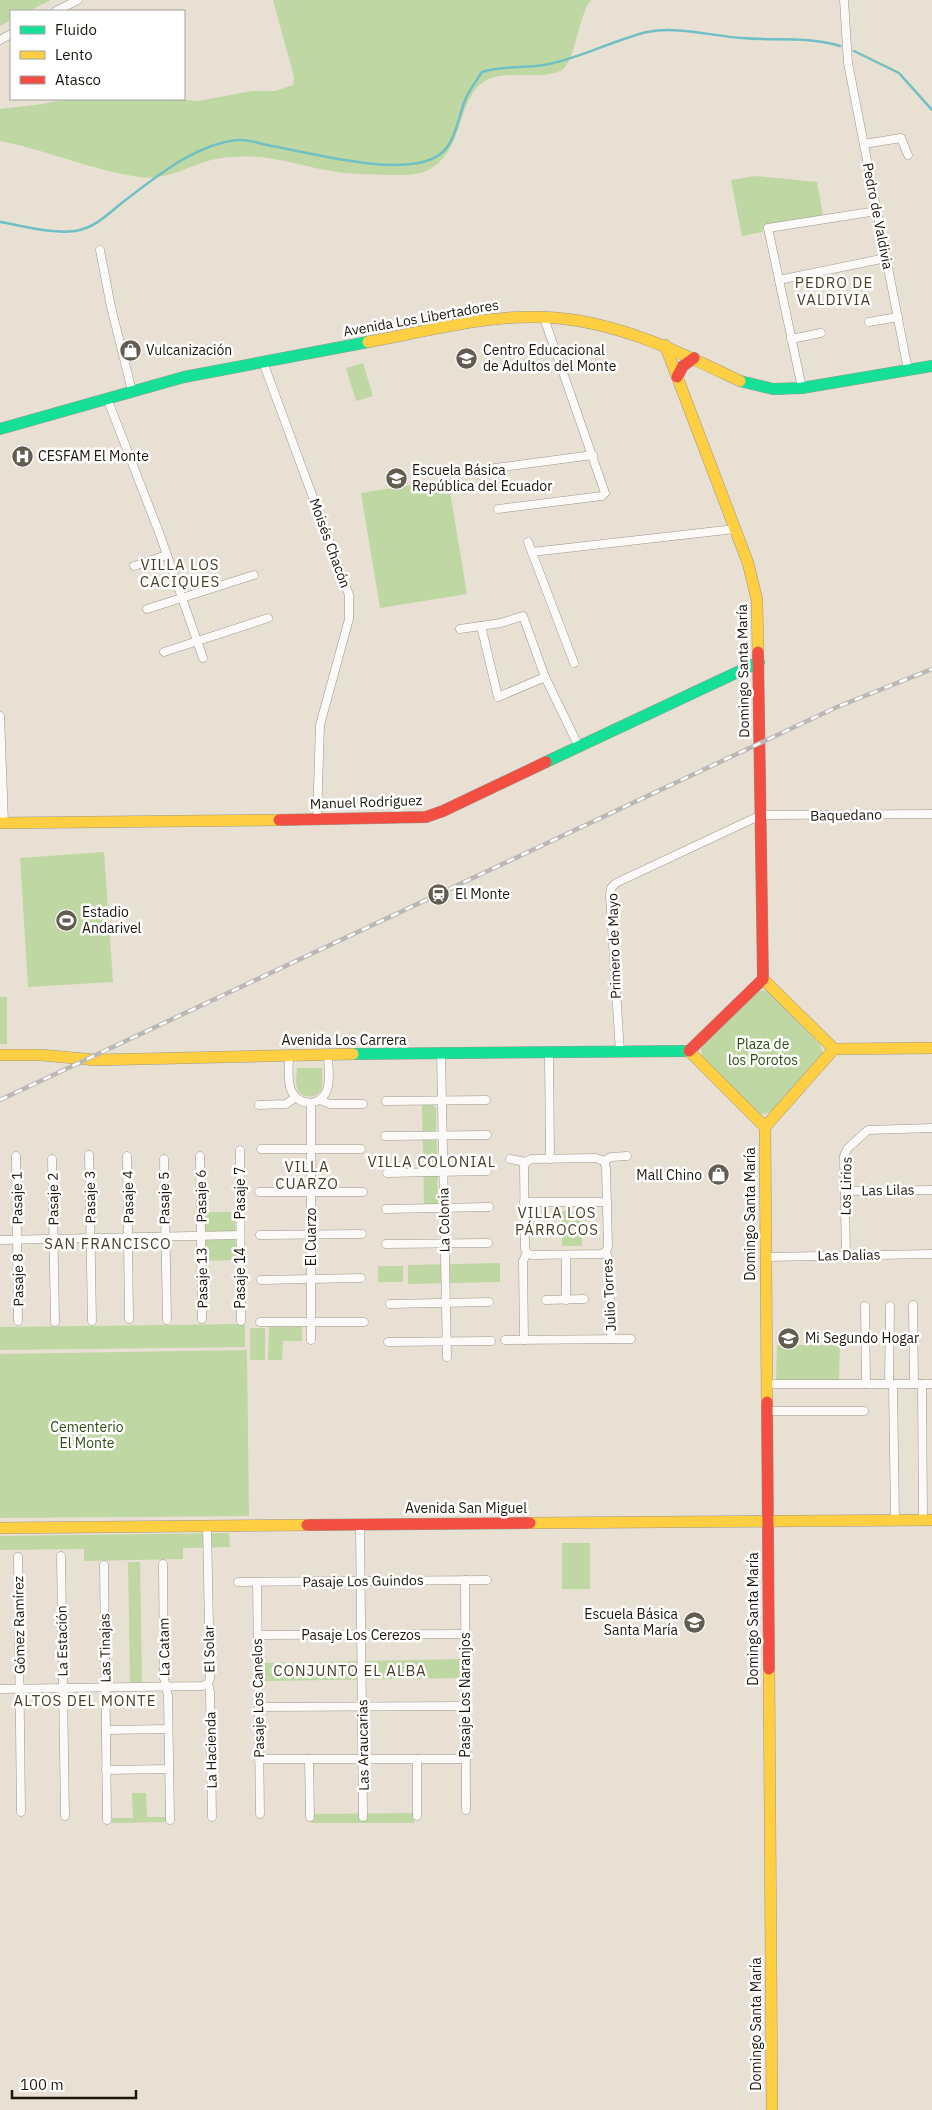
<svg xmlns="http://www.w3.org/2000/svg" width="932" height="2110" viewBox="0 0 932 2110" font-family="'IBM Plex Sans',sans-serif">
	<rect width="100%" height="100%" fill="#e8e0d2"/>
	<g fill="#bfd7a2">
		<path d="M0,0H51L29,11H11V20L0,26Z"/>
		<path d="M273,0H591C579,14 575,60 563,69C546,82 507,68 485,81C456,98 465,152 428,170C415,176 401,175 387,175C373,174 359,175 345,173C317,170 288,160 260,157C243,156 227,156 211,160C187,167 165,181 139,177C91,170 47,150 0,141V109L42,104L67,99H178L198,101L252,91H275L293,85L294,77Z"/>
		<path d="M756,176L817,182L823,215L763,227V232L742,236L731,180Z"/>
		<path d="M363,363L373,396L356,401L346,368Z"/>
		<path d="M448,479L467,594L380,608L361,493Z"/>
		<path d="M104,852L113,982L28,987L20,858Z"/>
		<path d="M763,990L771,993L820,1044L823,1053L770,1113L760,1114L702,1057L701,1049L704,1044L758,992Z"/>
		<rect x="0" y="997" width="7" height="47"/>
		<path d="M297,1068H322C322,1074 323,1082 322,1088C318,1099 301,1100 297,1088C295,1082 297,1074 297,1068Z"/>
		<path d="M422,1105H433L436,1108L438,1204H424Z"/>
		<path d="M562,1211H581L582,1246H562Z"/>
		<path d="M205,1212H235L236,1260L206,1261Z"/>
		<path d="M500,1263V1282L408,1284V1265Z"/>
		<rect x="378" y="1266" width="25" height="16"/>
		<path d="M245,1324V1347L0,1350V1327Z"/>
		<path d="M269,1327H302V1341H283L282,1360H268Z"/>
		<rect x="250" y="1328" width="15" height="32"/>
		<path d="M777,1345H840L839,1381H776Z"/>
		<path d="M247,1350L249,1516L0,1518V1354Z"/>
		<path d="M229,1533L230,1547L183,1548V1559L84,1561V1549L0,1550V1536Z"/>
		<path d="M590,1543V1589H562V1543Z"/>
		<path d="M128,1562H140L142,1682H130Z"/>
		<path d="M462,1659V1678L264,1681L263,1663Z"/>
		<path d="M132,1793H146L147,1817H167V1822L112,1823V1818H133Z"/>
		<path d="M414,1813V1823H312V1814Z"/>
	</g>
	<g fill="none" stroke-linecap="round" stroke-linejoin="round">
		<g stroke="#6fbfc4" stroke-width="2.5">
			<path d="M854,51L899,73L932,110"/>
			<path d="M0,222C24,226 51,234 75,231C95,228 108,214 123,202C156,177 195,144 238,140C248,139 261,144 272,146C312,153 404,179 439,155C456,144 458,116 466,98C470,89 477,80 482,72C504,65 527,69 549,64C583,57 614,40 647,32C677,26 712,36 742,38C775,41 809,36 840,46"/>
		</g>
		<defs>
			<g id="street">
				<path d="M844,0L848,63L908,370"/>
				<path d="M56,11L78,0"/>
				<path d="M0,40L11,34"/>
				<path d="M864,144L901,138L908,155"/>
				<path d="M100,250L111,307L132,391"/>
				<path d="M779,280L886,258"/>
				<path d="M869,322L898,317"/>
				<path d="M791,339L821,333"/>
				<path d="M263,362L349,595V619L320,725L317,819"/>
				<path d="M802,388L768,228L877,211"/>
				<path d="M107,398L160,535L203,658"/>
				<path d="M480,470L593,455"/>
				<path d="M498,509L602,496L605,493L544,318"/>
				<path d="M528,542L574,663"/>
				<path d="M532,552L735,529"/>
				<path d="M134,566L167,555"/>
				<path d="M147,609L254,575"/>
				<path d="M481,626L498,697L545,677"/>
				<path d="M460,629L501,623L523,616L545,677L579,747"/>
				<path d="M164,652L268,618"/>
				<path d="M0,716L4,823"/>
				<path d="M549,1052L550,1159"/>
				<path d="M620,1052L610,896L611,888L616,883L761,815L932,814"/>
				<path d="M441,1054L447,1357"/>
				<path d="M289,1055C289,1066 287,1080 291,1090C299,1107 320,1107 327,1090C331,1080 328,1065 328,1055"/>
				<path d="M320,1100L330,1104H363"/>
				<path d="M386,1101L486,1100"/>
				<path d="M311,1103V1340"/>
				<path d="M259,1105L286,1104L296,1097"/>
				<path d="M385,1136L487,1135"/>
				<path d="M261,1149H361"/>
				<path d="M240,1150L241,1321"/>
				<path d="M89,1155L92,1321"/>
				<path d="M16,1156L18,1321"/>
				<path d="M127,1156L129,1319"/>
				<path d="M200,1156L202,1319"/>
				<path d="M52,1159L55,1322"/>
				<path d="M164,1159L167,1320"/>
				<path d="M510,1159L526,1162L531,1159L596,1158L604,1161"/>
				<path d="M604,1161L606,1168L608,1246L606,1252L609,1260L611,1339"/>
				<path d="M604,1161L611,1157L627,1156"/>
				<path d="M387,1173L487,1171"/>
				<path d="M845,1191L932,1190"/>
				<path d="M259,1192H363"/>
				<path d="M524,1202H607"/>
				<path d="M386,1209L489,1207"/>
				<path d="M260,1235L362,1234"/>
				<path d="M0,1240L240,1235"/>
				<path d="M386,1244L488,1243"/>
				<path d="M527,1253L532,1255L601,1254L606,1252"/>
				<path d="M566,1255V1300"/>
				<path d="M846,1256L844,1156L847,1149L868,1130L932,1128"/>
				<path d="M766,1257L932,1254"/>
				<path d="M261,1280L361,1278"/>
				<path d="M546,1300L584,1299"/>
				<path d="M390,1304L489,1302"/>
				<path d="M913,1305L914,1384"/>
				<path d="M865,1306L866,1384"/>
				<path d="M260,1322H364"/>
				<path d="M505,1340L631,1339"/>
				<path d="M524,1340L523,1261L527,1253L525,1249L524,1167L526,1162"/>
				<path d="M388,1342L491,1341"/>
				<path d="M767,1384H932"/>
				<path d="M889,1384L890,1306"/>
				<path d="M893,1384L895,1520"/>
				<path d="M922,1384L923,1520"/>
				<path d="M767,1411H864"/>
				<path d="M360,1524L363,1817"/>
				<path d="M207,1526L210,1678L208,1684"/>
				<path d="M61,1556L65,1816"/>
				<path d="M18,1557L21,1812"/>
				<path d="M163,1564L164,1678L168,1696L170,1820"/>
				<path d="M104,1565L107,1820"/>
				<path d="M465,1580L466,1810"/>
				<path d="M238,1582L487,1580"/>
				<path d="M257,1582L260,1814"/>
				<path d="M258,1635L465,1634"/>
				<path d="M208,1684L210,1692L212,1817"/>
				<path d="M0,1689L202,1686L208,1684"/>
				<path d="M259,1707L466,1706"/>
				<path d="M106,1730L168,1729"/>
				<path d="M259,1759H466"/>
				<path d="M309,1759L310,1817"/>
				<path d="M106,1770L169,1769"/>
				<path d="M417,1816V1759"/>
			</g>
			<g id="fast">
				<path d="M740,381L773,389L802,388L932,366"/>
				<path d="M0,429L184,377L368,342"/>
				<path d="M546,762L759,662"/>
				<path d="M353,1054L689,1051"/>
			</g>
			<g id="slow">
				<path d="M368,342C429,331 494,312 557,318C623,324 681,353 740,381"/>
				<path d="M665,345L748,563L757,600L758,652"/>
				<path d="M0,823L279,820"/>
				<path d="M763,979L834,1049"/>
				<path d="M834,1049L932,1048"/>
				<path d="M689,1051L765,1127"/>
				<path d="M0,1055H41L96,1060L353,1054"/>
				<path d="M765,1127L767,1402"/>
				<path d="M765,1127L834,1049"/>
				<path d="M530,1523L932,1520"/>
				<path d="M0,1528L307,1525"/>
				<path d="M769,1669L772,2110"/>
			</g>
			<g id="jam">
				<path d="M677,377L683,366L694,358"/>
				<path d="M758,652L763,979"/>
				<path d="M279,820L426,817L443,811L546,762"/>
				<path d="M689,1051L763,979"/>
				<path d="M767,1402L769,1669"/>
				<path d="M307,1525L530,1523"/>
			</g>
		</defs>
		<use href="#street" stroke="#9d978c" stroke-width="9"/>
		<use href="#fast" stroke="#9d978c" stroke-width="12"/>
		<use href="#slow" stroke="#9d978c" stroke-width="12"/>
		<use href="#jam" stroke="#9d978c" stroke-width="12"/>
		<use href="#street" stroke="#fcfaf8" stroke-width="8"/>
		<use href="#fast" stroke="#16e098" stroke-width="11"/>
		<use href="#slow" stroke="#ffcf43" stroke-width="11"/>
		<use href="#jam" stroke="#f24e42" stroke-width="11"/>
		<defs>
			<path id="rail" d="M0,1100L837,707L932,669"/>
		</defs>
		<use href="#rail" stroke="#b9b8b4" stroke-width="4.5"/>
		<use href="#rail" stroke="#fff" stroke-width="2.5" stroke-dasharray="8" stroke-linecap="butt"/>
	</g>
	<defs>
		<symbol id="shop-disc" viewBox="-11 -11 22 22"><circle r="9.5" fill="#635d51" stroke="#fff"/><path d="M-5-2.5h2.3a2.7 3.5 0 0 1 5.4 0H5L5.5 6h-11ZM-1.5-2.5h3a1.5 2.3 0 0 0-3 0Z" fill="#fff"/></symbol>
		<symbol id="school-disc" viewBox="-11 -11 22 22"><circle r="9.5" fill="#635d51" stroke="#fff"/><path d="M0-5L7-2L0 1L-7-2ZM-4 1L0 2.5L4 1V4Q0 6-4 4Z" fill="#fff"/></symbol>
		<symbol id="hospital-disc" viewBox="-11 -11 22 22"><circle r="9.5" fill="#635d51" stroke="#fff"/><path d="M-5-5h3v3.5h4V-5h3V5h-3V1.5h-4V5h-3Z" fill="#fff"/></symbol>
		<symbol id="station-disc" viewBox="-11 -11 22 22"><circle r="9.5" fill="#635d51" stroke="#fff"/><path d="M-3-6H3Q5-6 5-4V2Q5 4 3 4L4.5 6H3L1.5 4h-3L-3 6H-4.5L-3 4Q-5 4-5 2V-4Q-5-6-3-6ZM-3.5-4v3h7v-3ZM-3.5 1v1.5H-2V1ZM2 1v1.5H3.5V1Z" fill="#fff"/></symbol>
		<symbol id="stadium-disc" viewBox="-11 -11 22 22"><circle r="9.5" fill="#635d51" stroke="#fff"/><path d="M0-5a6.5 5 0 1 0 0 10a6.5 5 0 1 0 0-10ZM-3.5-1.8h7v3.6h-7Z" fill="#fff"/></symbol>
	</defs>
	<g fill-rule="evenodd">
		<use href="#shop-disc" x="118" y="338" width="25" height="25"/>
		<use href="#school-disc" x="454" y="346" width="25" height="25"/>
		<use href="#hospital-disc" x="10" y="444" width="25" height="25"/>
		<use href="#school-disc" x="384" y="466" width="25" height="25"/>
		<use href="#station-disc" x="426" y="882" width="25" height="25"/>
		<use href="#stadium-disc" x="54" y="908" width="25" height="25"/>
		<use href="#shop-disc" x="706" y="1162" width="25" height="25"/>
		<use href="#school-disc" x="776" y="1326" width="25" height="25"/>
		<use href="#school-disc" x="682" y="1610" width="25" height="25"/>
	</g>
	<g text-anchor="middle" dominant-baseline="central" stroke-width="5" stroke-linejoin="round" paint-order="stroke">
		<g font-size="14" fill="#1b160c" stroke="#fff">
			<text transform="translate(878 216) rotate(79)">Pedro de Valdivia</text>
			<text transform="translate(421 318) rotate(-10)">Avenida Los Libertadores</text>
			<text transform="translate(330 543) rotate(70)">Moisés Chacón</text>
			<text transform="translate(743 671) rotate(-91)">Domingo Santa María</text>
			<text transform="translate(366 802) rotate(-2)">Manuel Rodríguez</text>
			<text transform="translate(846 815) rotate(-1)">Baquedano</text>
			<text transform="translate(614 946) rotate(-92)">Primero de Mayo</text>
			<text x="344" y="1040">Avenida Los Carrera</text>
			<text transform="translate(846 1186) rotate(-89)">Los Lirios</text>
			<text transform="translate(888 1190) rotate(-1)">Las Lilas</text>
			<text transform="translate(240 1193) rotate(-90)">Pasaje 7</text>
			<text transform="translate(201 1196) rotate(-91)">Pasaje 6</text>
			<text transform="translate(90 1197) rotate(-91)">Pasaje 3</text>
			<text transform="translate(128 1197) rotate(-91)">Pasaje 4</text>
			<text transform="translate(17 1198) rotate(-91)">Pasaje 1</text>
			<text transform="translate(164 1198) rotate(-91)">Pasaje 5</text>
			<text transform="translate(53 1199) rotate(-91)">Pasaje 2</text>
			<text transform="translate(750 1214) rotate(-90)">Domingo Santa María</text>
			<text transform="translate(444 1220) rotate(-91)">La Colonia</text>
			<text transform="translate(311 1237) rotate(-90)">El Cuarzo</text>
			<text transform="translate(849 1255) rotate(-1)">Las Dalias</text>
			<text transform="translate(202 1278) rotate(-91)">Pasaje 13</text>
			<text transform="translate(240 1278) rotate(-90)">Pasaje 14</text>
			<text transform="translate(18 1280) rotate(-91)">Pasaje 8</text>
			<text transform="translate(609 1295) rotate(-93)">Julio Torres</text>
			<text x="466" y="1508">Avenida San Miguel</text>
			<text transform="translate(363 1581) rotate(-1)">Pasaje Los Guindos</text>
			<text transform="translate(753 1619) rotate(-90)">Domingo Santa María</text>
			<text transform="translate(19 1625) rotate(-91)">Gómez Ramírez</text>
			<text x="361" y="1635">Pasaje Los Cerezos</text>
			<text transform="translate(62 1641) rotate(-91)">La Estación</text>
			<text transform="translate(164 1647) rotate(-91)">La Catam</text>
			<text transform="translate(105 1648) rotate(-91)">Las Tinajas</text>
			<text transform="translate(209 1649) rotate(-91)">El Solar</text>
			<text transform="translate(465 1695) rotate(-90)">Pasaje Los Naranjos</text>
			<text transform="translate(258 1698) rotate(-91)">Pasaje Los Canelos</text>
			<text transform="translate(363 1745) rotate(-91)">Las Araucarias</text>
			<text transform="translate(211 1750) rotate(-91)">La Hacienda</text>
			<text transform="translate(756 2024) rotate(-90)">Domingo Santa María</text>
		</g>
		<g font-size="14" fill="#1b160c" stroke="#fff" text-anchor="start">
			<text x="146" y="350">Vulcanización</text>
			<text x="483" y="350">Centro Educacional<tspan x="483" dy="16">de Adultos del Monte</tspan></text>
			<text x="38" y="456">CESFAM El Monte</text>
			<text x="412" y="470">Escuela Básica<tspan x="412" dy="16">República del Ecuador</tspan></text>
			<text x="455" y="894">El Monte</text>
			<text x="82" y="912">Estadio<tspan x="82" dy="16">Andarivel</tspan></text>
			<text x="702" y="1175" text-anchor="end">Mall Chino</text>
			<text x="805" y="1338">Mi Segundo Hogar</text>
			<text x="678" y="1614" text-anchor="end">Escuela Básica<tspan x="678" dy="16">Santa María</tspan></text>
		</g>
		<g font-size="14" fill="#2d4e10" stroke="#fff">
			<text x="763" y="1044">Plaza de<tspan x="763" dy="16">los Porotos</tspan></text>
			<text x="87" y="1427">Cementerio<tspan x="87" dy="16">El Monte</tspan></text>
		</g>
		<g font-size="15" letter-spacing="1" fill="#4a3e27" stroke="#fff">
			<text x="834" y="282">PEDRO DE<tspan x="834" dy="17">VALDIVIA</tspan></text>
			<text x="180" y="564">VILLA LOS<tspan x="180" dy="17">CACIQUES</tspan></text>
			<text x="432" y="1161">VILLA COLONIAL</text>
			<text x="307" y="1166">VILLA<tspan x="307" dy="17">CUARZO</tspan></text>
			<text x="557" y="1212">VILLA LOS<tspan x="557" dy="17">PÁRROCOS</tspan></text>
			<text x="108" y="1243">SAN FRANCISCO</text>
			<text x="350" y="1670">CONJUNTO EL ALBA</text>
			<text x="85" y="1700">ALTOS DEL MONTE</text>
		</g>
	</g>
	<rect x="10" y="10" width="175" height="90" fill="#ffffff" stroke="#a4a29e"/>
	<rect x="20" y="26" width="25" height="8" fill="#16e098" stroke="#a4a29e"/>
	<text x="55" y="35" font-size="15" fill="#1b160c">Fluido</text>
	<rect x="20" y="51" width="25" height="8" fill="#ffcf43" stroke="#a4a29e"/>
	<text x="55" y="60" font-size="15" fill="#1b160c">Lento</text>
	<rect x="20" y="76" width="25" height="8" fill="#f24e42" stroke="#a4a29e"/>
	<text x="55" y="85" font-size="15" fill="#1b160c">Atasco</text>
	<path d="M12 2090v8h124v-8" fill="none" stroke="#1b160c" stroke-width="2.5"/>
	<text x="20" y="2090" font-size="15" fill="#1b160c" stroke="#ffffff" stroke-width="4" paint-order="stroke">100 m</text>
</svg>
